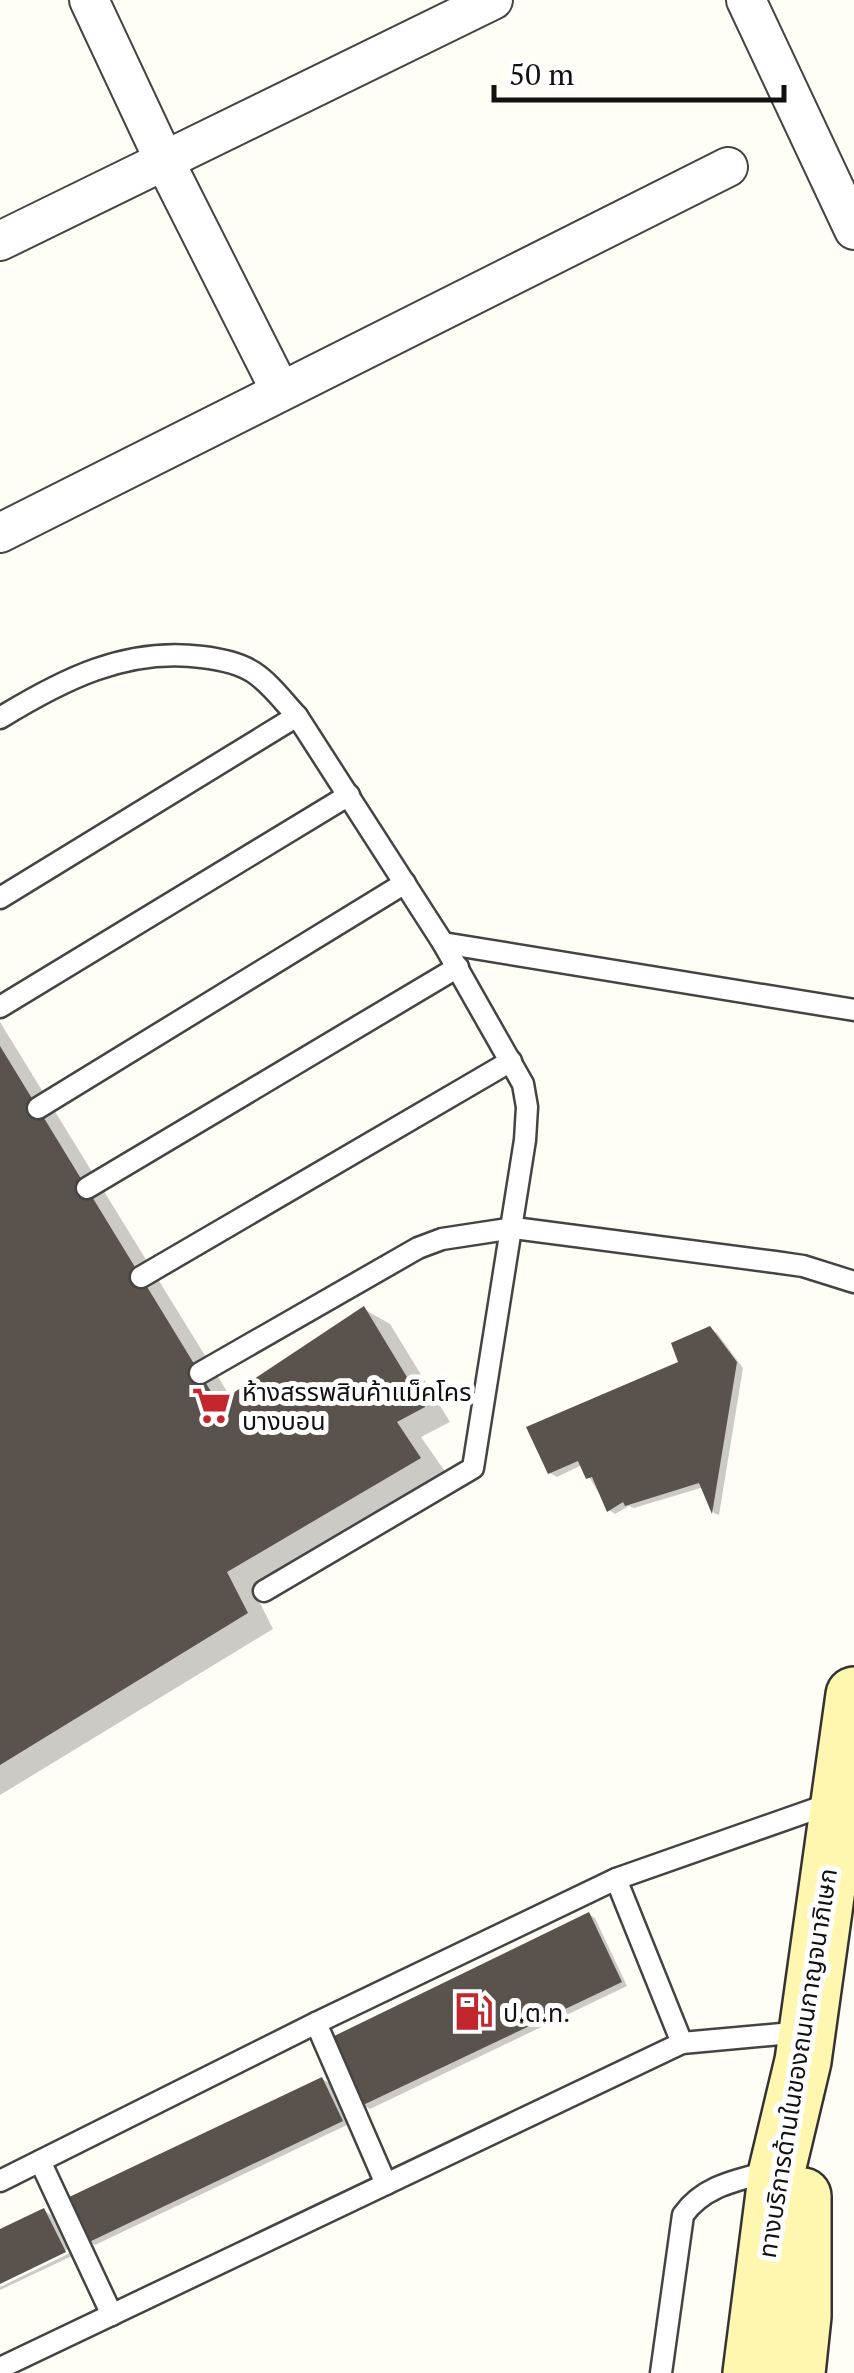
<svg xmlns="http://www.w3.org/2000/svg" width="854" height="2373" viewBox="0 0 854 2373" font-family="'PT Serif','Noto Sans Thai',serif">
	<rect width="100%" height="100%" fill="#fffdf5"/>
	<g fill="#0003">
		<path d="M0,1022L231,1398L364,1309L390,1324L450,1422L421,1437L446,1473L252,1587L273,1629L0,1795Z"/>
		<path d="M710,1329L717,1333L743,1368L719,1515L714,1513L704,1487L634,1508L629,1506L615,1514L609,1510L582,1465L557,1477L550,1473L681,1364Z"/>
		<path d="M589,1914L595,1918L627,1986L370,2109L363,2105Z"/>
		<path d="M322,2079L329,2083L349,2124L95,2245L89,2241Z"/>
		<path d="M44,2211L51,2215L68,2249L0,2281V2232Z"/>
		<path d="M70,2253L72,2256L0,2290V2287Z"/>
	</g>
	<g fill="#5a524d">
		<path d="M0,1046L218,1403L364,1306L425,1407L397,1422L421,1458L227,1572L248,1613L0,1765Z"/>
		<path d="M710,1326L737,1362L712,1514L699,1483L625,1506L623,1502L607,1512L592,1477L586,1479L578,1461L548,1474L526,1427L678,1362L671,1343Z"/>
		<path d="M589,1912L622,1982L361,2106L328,2039Z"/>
		<path d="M322,2077L343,2121L87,2243L65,2199Z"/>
		<path d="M44,2208L66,2252L0,2284V2229Z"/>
	</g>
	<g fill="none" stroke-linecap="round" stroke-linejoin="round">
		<defs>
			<g id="lane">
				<path d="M0,718C62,680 126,647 202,657C219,659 239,663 253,672C270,683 283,701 297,716"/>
				<path d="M0,898L297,716L443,943L523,1084L527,1107L525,1140L473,1468L264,1591"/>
				<path d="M443,943L854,1010"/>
				<path d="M0,1007L349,795"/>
				<path d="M38,1108L405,883"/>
				<path d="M87,1188L458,967"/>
				<path d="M141,1277L511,1061"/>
				<path d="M200,1373L418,1248L442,1239L514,1228L775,1262L803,1266L854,1282"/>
				<path d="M616,1879L682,2043"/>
				<path d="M316,2023L386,2184"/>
				<path d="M40,2161L112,2315"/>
				<path d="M0,2181L316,2023L616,1879L835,1802"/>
				<path d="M0,2368L682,2043L792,2033L805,2026"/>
				<path d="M661,2373L683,2215C705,2184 740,2180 775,2170"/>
			</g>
			<g id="street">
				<path d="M89,0L164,160L280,390"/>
				<path d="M746,0L854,230"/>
				<path d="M0,241L493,0"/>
				<path d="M0,533L728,167"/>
			</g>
			<g id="secondary">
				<path d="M751,2373L777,2170L803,2061L854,1695"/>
				<path d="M797,2373L803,2316V2196"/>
			</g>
		</defs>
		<use href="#lane" stroke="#444" stroke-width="25"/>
		<use href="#street" stroke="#444" stroke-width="42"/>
		<use href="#secondary" stroke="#333" stroke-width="60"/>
		<use href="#lane" stroke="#fff" stroke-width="20"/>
		<use href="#street" stroke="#fff" stroke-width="38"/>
		<use href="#secondary" stroke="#fff6b0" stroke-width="55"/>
	</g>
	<defs>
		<symbol id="supermarket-bare" viewBox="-9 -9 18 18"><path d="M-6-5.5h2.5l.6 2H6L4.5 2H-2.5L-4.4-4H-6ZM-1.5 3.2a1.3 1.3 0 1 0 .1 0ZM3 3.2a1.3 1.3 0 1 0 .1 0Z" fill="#c4262e" stroke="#fff" stroke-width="2.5" paint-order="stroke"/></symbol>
		<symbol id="fuel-bare" viewBox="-9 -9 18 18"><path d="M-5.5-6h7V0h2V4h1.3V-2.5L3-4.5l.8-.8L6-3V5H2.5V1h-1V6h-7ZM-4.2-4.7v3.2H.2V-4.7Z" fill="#c4262e" stroke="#fff" stroke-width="2.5" paint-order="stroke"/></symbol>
	</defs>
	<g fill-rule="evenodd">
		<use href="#supermarket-bare" x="184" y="1378" width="55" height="55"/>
		<use href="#fuel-bare" x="446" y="1984" width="55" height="55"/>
	</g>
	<g text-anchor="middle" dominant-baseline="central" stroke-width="10" stroke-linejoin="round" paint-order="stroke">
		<g font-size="25" fill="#111" stroke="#fff" text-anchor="start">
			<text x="242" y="1391">ห้างสรรพสินค้าแม็คโคร<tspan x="242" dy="29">บางบอน</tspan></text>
			<text x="503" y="2012">ป.ต.ท.</text>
		</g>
		<g font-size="25" fill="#111" stroke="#fff">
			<text transform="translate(797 2063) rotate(-81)">ทางบริการด้านในของถนนกาญจนาภิเษก</text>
		</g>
	</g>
	<path d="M494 85v15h290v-15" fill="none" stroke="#111111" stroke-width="5"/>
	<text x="509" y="85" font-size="30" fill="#111111" stroke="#ffffff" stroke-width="8" paint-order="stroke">50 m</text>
</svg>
